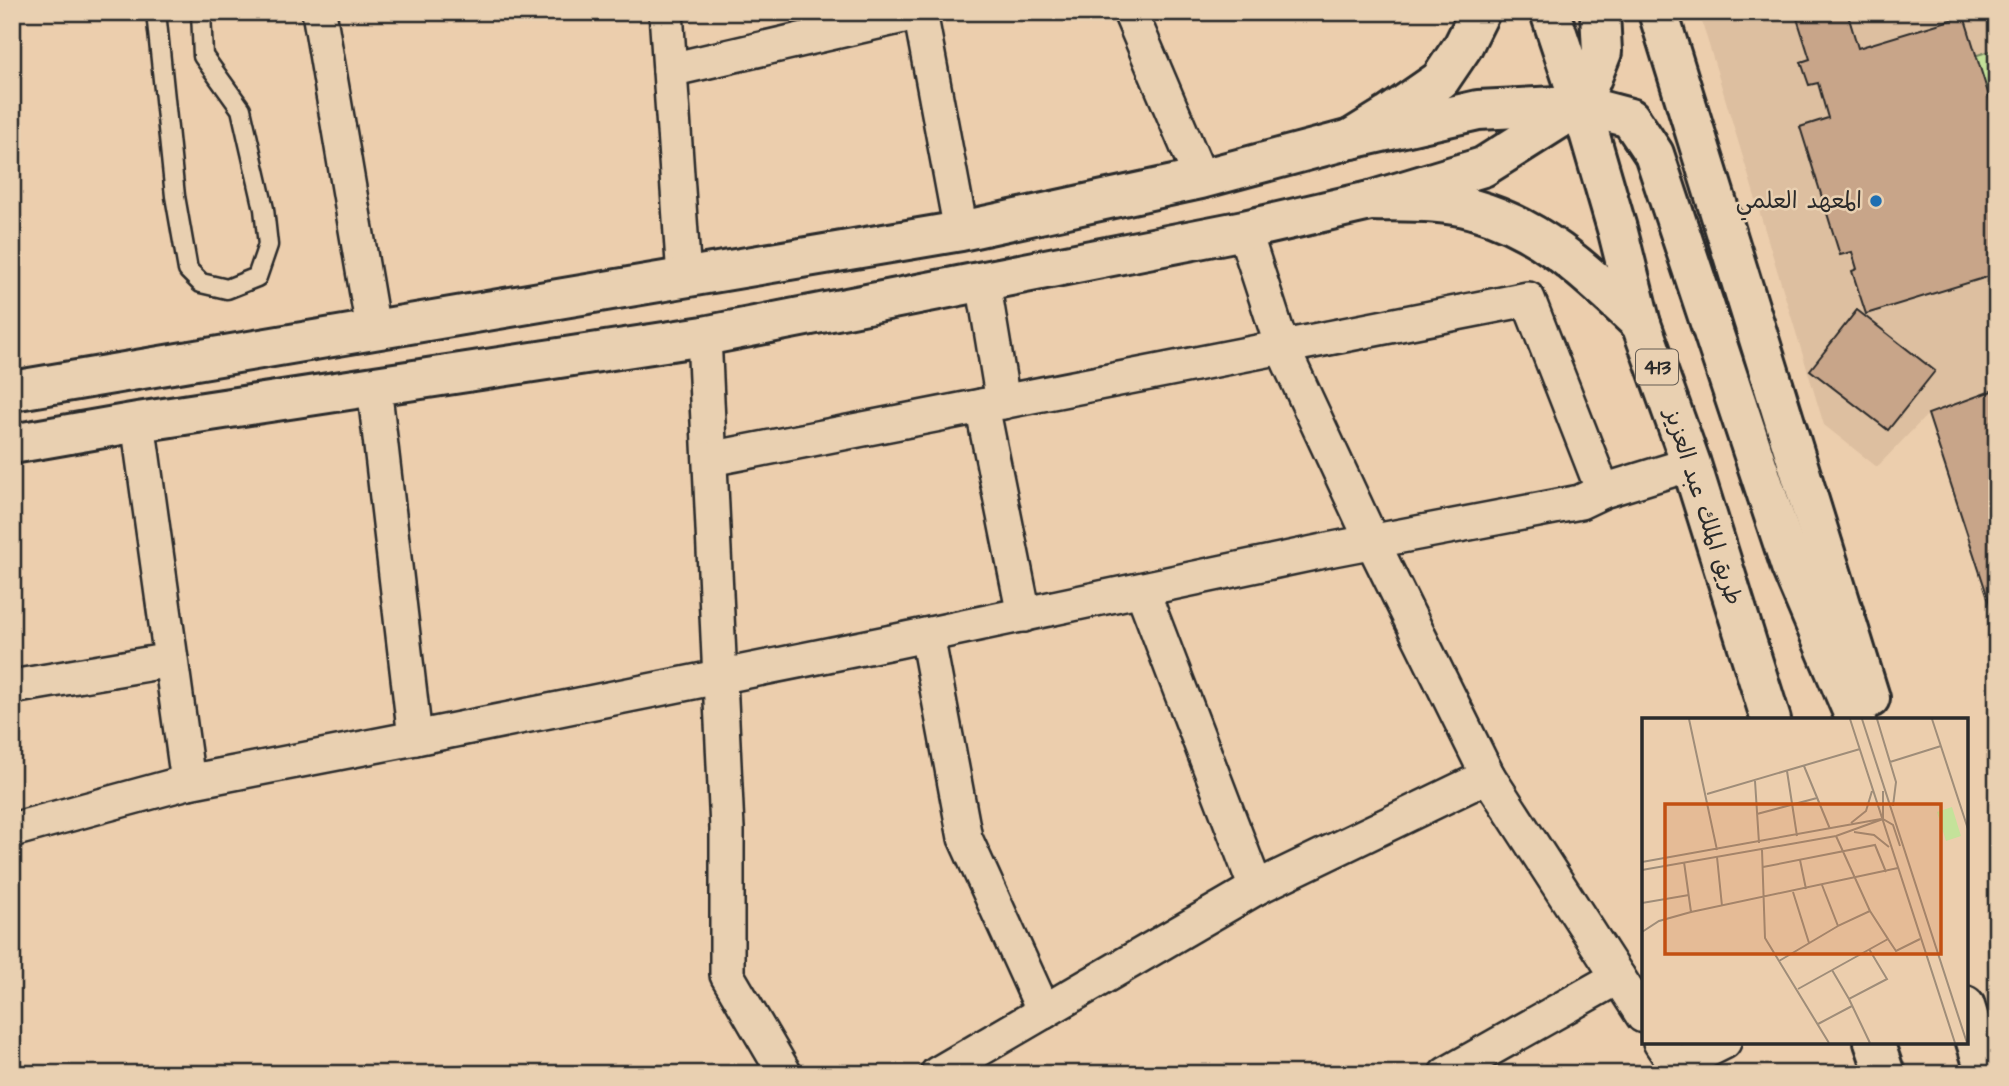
<svg xmlns="http://www.w3.org/2000/svg" width="2009" height="1086" viewBox="0 0 2009 1086" font-family="'Architects Daughter','Playpen Sans Arabic',sans-serif">
	<rect width="100%" height="100%" fill="#eccead"/>
	<filter id="ink" filterUnits="userSpaceOnUse"><feTurbulence type="fractalNoise" baseFrequency=".0143" numOctaves="2"/><feDisplacementMap in="SourceGraphic" scale="14" xChannelSelector="R" yChannelSelector="G"/><feConvolveMatrix kernelMatrix="1 2 1 2 8 2 1 2 1" color-interpolation-filters="sRGB"/></filter>
	<g filter="url(#ink)">
		<path fill="#ddbfa0" d="M1699,12H1997V389L1928,414L1877,467L1824,425Z"/>
		<path fill="#c4e29a" stroke="#788662" stroke-width="2" d="M1997,49V126L1974,56Z"/>
		<g fill="#c8a589" stroke="#2b2b2b" stroke-width="2">
			<path d="M1795,12H1847L1858,48L1964,16L1997,122V274L1866,314L1852,271L1857,269L1852,252L1840,255L1800,127L1828,118L1818,83L1809,85L1801,62L1810,59Z"/>
			<path d="M1857,310L1935,371L1888,430L1810,370Z"/>
			<path d="M1997,389V625L1928,414Z"/>
		</g>
		<g fill="none" stroke-linecap="round" stroke-linejoin="round">
			<defs>
				<path id="service" d="M156,12L175,196L188,270L201,283L227,289L257,277L268,245L264,209L241,109L203,56L201,12"/>
				<g id="minor">
					<path d="M319,12L373,329"/>
					<path d="M666,12L684,278"/>
					<path d="M920,12L961,231"/>
					<path d="M1130,12L1201,179"/>
					<path d="M670,70L921,12"/>
					<path d="M983,281L1003,402"/>
					<path d="M704,336L727,829V975L785,1074"/>
					<path d="M374,386L415,738"/>
					<path d="M982,406L1024,615"/>
					<path d="M138,422L188,782"/>
					<path d="M710,459L1528,299L1603,491"/>
					<path d="M1142,590L1256,888L1488,776L1373,543L1282,347L1244,230"/>
					<path d="M927,635L965,838L1044,1012"/>
					<path d="M12,687L171,660"/>
					<path d="M12,830L188,782L415,738L897,641L1333,549L1580,502L1603,491L1691,464"/>
					<path d="M1618,977L1643,1016"/>
					<path d="M1660,1042L1676,1066L1724,1042"/>
					<path d="M937,1074L1256,888"/>
					<path d="M1446,1074L1618,977L1488,776"/>
				</g>
				<g id="tertiary">
					<path d="M12,391L961,231L1201,179L1351,139L1478,110L1579,105"/>
					<path d="M12,444L138,422L704,336L1244,230L1370,201L1483,167L1581,105"/>
				</g>
				<g id="trunk">
					<path d="M1550,12L1581,105L1618,232L1641,324L1691,464L1771,720"/>
					<path d="M1600,12L1602,52L1581,105L1630,118L1654,154L1791,567L1856,720"/>
					<path d="M1658,12L1870,698"/>
					<path d="M1351,139L1388,116L1440,80L1463,46L1480,12"/>
					<path d="M1370,201C1404,202 1441,200 1473,209C1544,229 1589,275 1641,324"/>
					<path d="M1965,1006L1986,1074"/>
					<path d="M1874,1042L1885,1074"/>
				</g>
			</defs>
			<use href="#service" stroke="#2b2b2b" stroke-width="23"/>
			<use href="#minor" stroke="#2b2b2b" stroke-width="38"/>
			<use href="#tertiary" stroke="#2b2b2b" stroke-width="44"/>
			<use href="#trunk" stroke="#2b2b2b" stroke-width="44"/>
			<use href="#service" stroke="#e9d0b1" stroke-width="18"/>
			<use href="#minor" stroke="#e9d0b1" stroke-width="33"/>
			<use href="#tertiary" stroke="#e9d0b1" stroke-width="38"/>
			<use href="#trunk" stroke="#e9d0b1" stroke-width="38"/>
		</g>
	</g>
	<circle fill="#1f6fb2" stroke="#e9d0b1" stroke-width="2.5" cx="1876" cy="201" r="7"/>
	<g text-anchor="middle" dominant-baseline="central" stroke-width="5" stroke-linejoin="round" paint-order="stroke">
		<rect fill="#e9d0b1" stroke="#645c53" stroke-width="2" x="1636" y="349.5" width="42" height="35" rx="5"/>
		<g font-size="21" font-weight="bold" fill="#2b2b2b">
			<text x="1657" y="367">413</text>
		</g>
		<g font-size="23" fill="#2b2b2b" stroke="#e9d0b1" text-anchor="end">
			<text x="1862" y="201">المعهد العلمي</text>
		</g>
		<g font-size="23" fill="#2b2b2b" stroke="#e9d0b1">
			<text transform="translate(1703 507) rotate(72)">طريق الملك عبد العزيز</text>
		</g>
	</g>
	<g transform="translate(1642 718)">
		<rect width="326" height="326" fill="#eccead"/>
		<path d="M310,89L319,118L304,123L295,94Z" fill="#c4e29a"/>
		<path fill="none" stroke="#9f8d79" stroke-width="2" d="M47,1L75,132M208,1L313,325M220,1L325,325M235,1L254,64L251,88M290,1L326,111M248,44L299,28M162,48L188,111M145,53L155,118M113,63L117,125M241,73V101L251,107L258,128M65,76L218,31M115,96L175,80M209,105L224,93L230,73M212,114L232,117L247,129M120,132L123,220L187,325M75,139L80,188M158,142L164,171M0,144L239,101M42,144L49,194M121,149L233,127L244,154M0,152L194,118L241,101M180,167L196,208L228,193L194,118M151,174L167,225M0,185L47,177M0,214L17,203L49,194L256,150M246,221L254,233L278,221M137,243L196,208M190,252L207,281L245,261L227,231M156,271L246,221L228,193M207,281L228,325M176,306L210,288"/>
		<path fill="#c25012" fill-opacity="0.15" stroke="#c25012" stroke-width="3.5" d="M23,86H299V236H23Z"/>
		<rect width="326" height="326" fill="none" stroke="#2b2b2b" stroke-width="3.5"/>
	</g>
	<rect width="2009" height="1086" fill="none" stroke="#e9d0b1" stroke-width="42"/>
	<rect x="21" y="21" width="1967" height="1044" fill="none" stroke="#2b2b2b" stroke-width="2.5" filter="url(#ink)"/>
</svg>
